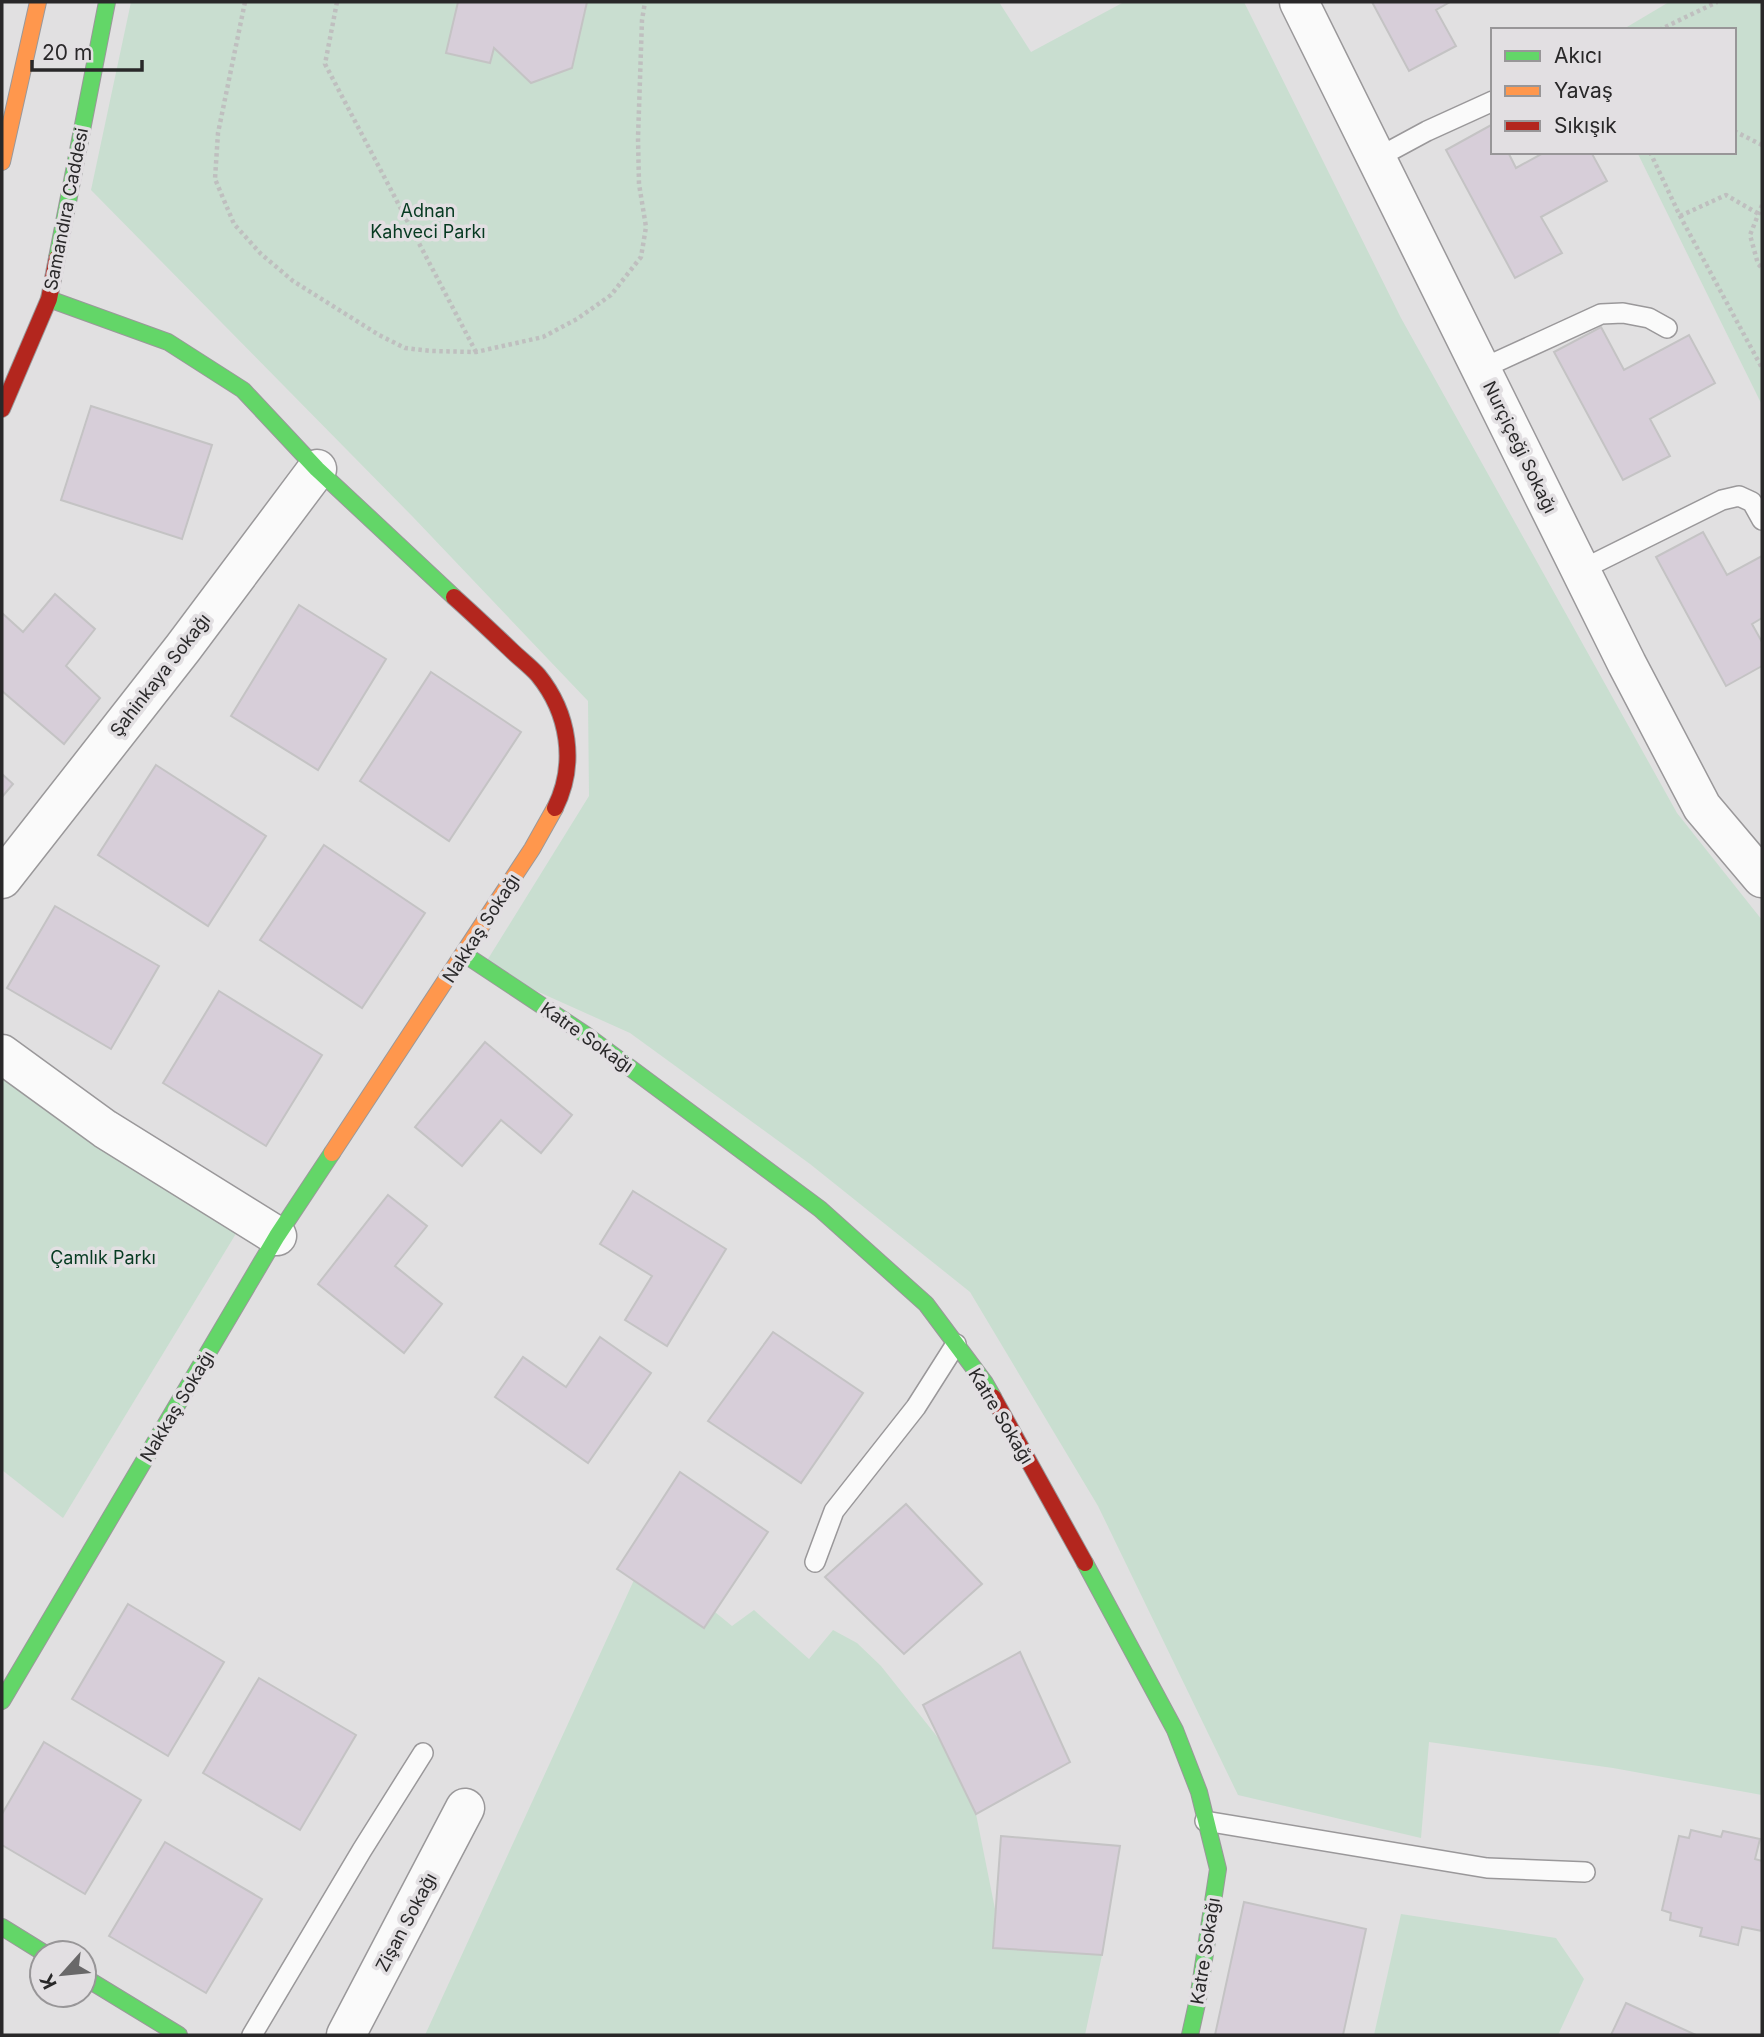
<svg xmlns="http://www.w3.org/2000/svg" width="1764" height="2037" viewBox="0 0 1764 2037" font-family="Inter,sans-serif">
	<rect width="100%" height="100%" fill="#e1e0e1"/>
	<g fill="#c9ded0">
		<path d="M131,2H999L1031,52L1124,2H1244L1401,318L1677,813L1762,920V1795L1613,1768L1429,1742L1421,1838L1238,1795L1098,1506L970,1292L810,1164L630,1033L483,967L589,796L588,701L413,517L91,190Z"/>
		<path d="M1669,2H1762V405L1637,152H1734V30H1622Z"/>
		<path d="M2,1069L240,1227L63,1518L2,1470Z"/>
		<path d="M634,1580L704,1628L715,1612L732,1626L754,1610L809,1659L833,1630L857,1643L881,1666L939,1739L976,1814L995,1909L993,1947L1102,1955L1085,2035H425Z"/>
		<path d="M1401,1914L1556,1938L1584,1979L1558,2035H1374Z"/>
	</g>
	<g fill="#d7ced9" stroke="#c4c3c4" stroke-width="2">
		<path d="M458,2H587L572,68L531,83L494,48L490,63L446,53Z"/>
		<path d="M1372,2H1450L1436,10L1456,46L1409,71Z"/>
		<path d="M1493,124V152H1508L1516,168L1545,152H1591L1607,181L1541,217L1562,253L1515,278L1446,150Z"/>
		<path d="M1601,327L1624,370L1689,335L1715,383L1650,419L1670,456L1623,480L1554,352Z"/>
		<path d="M91,406L212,445L182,539L61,500Z"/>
		<path d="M1703,532L1727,575L1762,556V618L1752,624L1762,642V666L1726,686L1656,557Z"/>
		<path d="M55,594L95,629L66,666L100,698L64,744L2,691V613L23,632Z"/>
		<path d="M299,605L386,659L318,770L231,716Z"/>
		<path d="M431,672L521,732L449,841L360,781Z"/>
		<path d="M156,765L266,836L208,926L98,855Z"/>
		<path d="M2,774L13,784L2,797Z"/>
		<path d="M324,845L425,913L362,1008L260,940Z"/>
		<path d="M55,906L159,966L111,1049L7,988Z"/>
		<path d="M219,991L322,1055L266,1146L163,1083Z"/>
		<path d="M485,1042L572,1115L541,1153L501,1120L462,1166L415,1127Z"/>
		<path d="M633,1191L726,1249L667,1346L625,1320L652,1276L600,1244Z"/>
		<path d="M388,1195L427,1226L395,1266L442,1304L404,1353L318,1284Z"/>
		<path d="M773,1332L863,1393L801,1483L708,1421Z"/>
		<path d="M600,1337L651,1373L588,1463L495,1397L523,1357L566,1387Z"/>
		<path d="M680,1472L768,1532L704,1628L617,1569Z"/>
		<path d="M906,1504L982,1584L904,1654L825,1577Z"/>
		<path d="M128,1604L224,1662L168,1756L72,1699Z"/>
		<path d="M1020,1652L1070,1762L976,1814L923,1705Z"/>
		<path d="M259,1678L356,1735L300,1830L203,1773Z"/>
		<path d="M44,1742L141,1800L85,1894L2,1845V1814Z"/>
		<path d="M1691,1830L1721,1837L1723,1831L1760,1839L1755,1859L1762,1861V1931L1742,1927L1738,1945L1700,1936L1702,1928L1670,1920L1671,1913L1662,1910L1679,1836L1689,1838Z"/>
		<path d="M1001,1836L1120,1846L1102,1955L993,1948Z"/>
		<path d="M165,1842L262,1899L206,1993L109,1936Z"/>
		<path d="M1244,1902L1366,1929L1343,2035H1215Z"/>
		<path d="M1626,2003L1696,2035H1611Z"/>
	</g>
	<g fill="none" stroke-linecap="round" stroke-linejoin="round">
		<defs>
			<g id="lane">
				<path d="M1377,158L1427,131L1493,101"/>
				<path d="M1481,369L1601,314L1623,313L1649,318L1667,328"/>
				<path d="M1581,570L1722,500L1739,496L1752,502L1762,520"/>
				<path d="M815,1562L834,1511L916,1407L956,1344"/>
				<path d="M1205,1821L1487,1868L1585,1872"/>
				<path d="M252,2035L362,1850L423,1753"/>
			</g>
			<g id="street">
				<path d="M1299,2L1627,664L1702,807L1762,878"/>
				<path d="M2,879L183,648L317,469"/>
				<path d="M2,1054L105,1129L277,1236"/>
				<path d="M346,2035L465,1808"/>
			</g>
			<g id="fast">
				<path d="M57,258L107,2"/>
				<path d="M49,299L168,342L243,390L317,469L454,597"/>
				<path d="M464,954L586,1035L820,1209L926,1304L985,1383L993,1397"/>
				<path d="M1085,1563L1175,1730L1199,1792L1218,1869L1198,1999L1190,2035"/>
				<path d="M2,1701L277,1236L332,1153"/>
				<path d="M2,1927L44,1953"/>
				<path d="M84,1977L179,2035"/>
			</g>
			<g id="slow">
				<path d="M2,162L38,2"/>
				<path d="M332,1153L532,849L555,808"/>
			</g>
			<g id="jam">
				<path d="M2,409L49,299L57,258"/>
				<path d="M454,597C473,614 492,632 510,649C519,658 530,666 538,675C569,713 577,764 555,808"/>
				<path d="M993,1397L1085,1563"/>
			</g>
		</defs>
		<use href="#lane" stroke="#9a989a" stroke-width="22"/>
		<use href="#street" stroke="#9a989a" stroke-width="41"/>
		<use href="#fast" stroke="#9a989a" stroke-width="18"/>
		<use href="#slow" stroke="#9a989a" stroke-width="18"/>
		<use href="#jam" stroke="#9a989a" stroke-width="18"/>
		<g stroke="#bfbfbf" stroke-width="4.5" stroke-dasharray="3.5 3.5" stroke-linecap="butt">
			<path d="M245,2L218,133L215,179L234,224L261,254L293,281L379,335L405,348L431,351L476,352L543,337L577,319L611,295L641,257L646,227L639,184L638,138L642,20L645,2"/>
			<path d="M337,2L325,64L476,352"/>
			<path d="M1659,30L1717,2"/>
			<path d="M1734,131L1762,145"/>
			<path d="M1650,152L1680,216L1762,368"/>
			<path d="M1762,205L1750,235L1758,264L1762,268"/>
			<path d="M1680,216L1726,195L1759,214"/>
		</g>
		<use href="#lane" stroke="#fafafa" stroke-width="19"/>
		<use href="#street" stroke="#fafafa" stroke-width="38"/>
		<use href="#fast" stroke="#63d668" stroke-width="16"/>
		<use href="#slow" stroke="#ff974d" stroke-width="16"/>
		<use href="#jam" stroke="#b3261e" stroke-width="16"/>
	</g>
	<g text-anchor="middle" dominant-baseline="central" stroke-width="7" stroke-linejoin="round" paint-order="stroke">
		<g font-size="18" fill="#292829" stroke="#e2dfe2">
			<text transform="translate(66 209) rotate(-79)">Samandıra Caddesi</text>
			<text transform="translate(1520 447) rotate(64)">Nurçiçeği Sokağı</text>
			<text transform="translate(160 675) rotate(-52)">Şahinkaya Sokağı</text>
			<text transform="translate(481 928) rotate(-57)">Nakkaş Sokağı</text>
			<text transform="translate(587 1037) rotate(35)">Katre Sokağı</text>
			<text transform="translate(177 1406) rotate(-59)">Nakkaş Sokağı</text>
			<text transform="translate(1001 1416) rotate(59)">Katre Sokağı</text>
			<text transform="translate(406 1922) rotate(-62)">Zişan Sokağı</text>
			<text transform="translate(1205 1951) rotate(-81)">Katre Sokağı</text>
		</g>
		<g font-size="18" fill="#063a21" stroke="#e2dfe2">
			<text x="428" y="210">Adnan<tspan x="428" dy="21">Kahveci Parkı</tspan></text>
			<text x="103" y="1257">Çamlık Parkı</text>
		</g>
	</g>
	<rect width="1764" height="2037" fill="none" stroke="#292829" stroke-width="7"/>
	<rect x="1491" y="28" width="245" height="126" fill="#e2dfe2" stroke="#989698" stroke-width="2"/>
	<rect x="1505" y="51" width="35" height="10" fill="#63d668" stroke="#989698" stroke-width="2"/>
	<text x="1554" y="63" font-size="21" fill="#292829">Akıcı</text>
	<rect x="1505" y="86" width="35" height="10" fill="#ff974d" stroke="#989698" stroke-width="2"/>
	<text x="1554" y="98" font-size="21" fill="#292829">Yavaş</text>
	<rect x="1505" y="121" width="35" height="10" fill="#b3261e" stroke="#989698" stroke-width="2"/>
	<text x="1554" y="133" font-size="21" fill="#292829">Sıkışık</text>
	<g transform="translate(63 1974) rotate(243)"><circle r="33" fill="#e2dfe2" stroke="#989698" stroke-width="2"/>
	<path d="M0-5L12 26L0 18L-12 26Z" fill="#696869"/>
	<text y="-10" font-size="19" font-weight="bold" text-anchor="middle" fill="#292829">K</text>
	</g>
	<path d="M32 60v10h110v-10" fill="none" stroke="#292829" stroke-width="3.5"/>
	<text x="42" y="60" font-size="21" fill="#292829" stroke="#e2dfe2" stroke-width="5" paint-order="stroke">20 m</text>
</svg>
